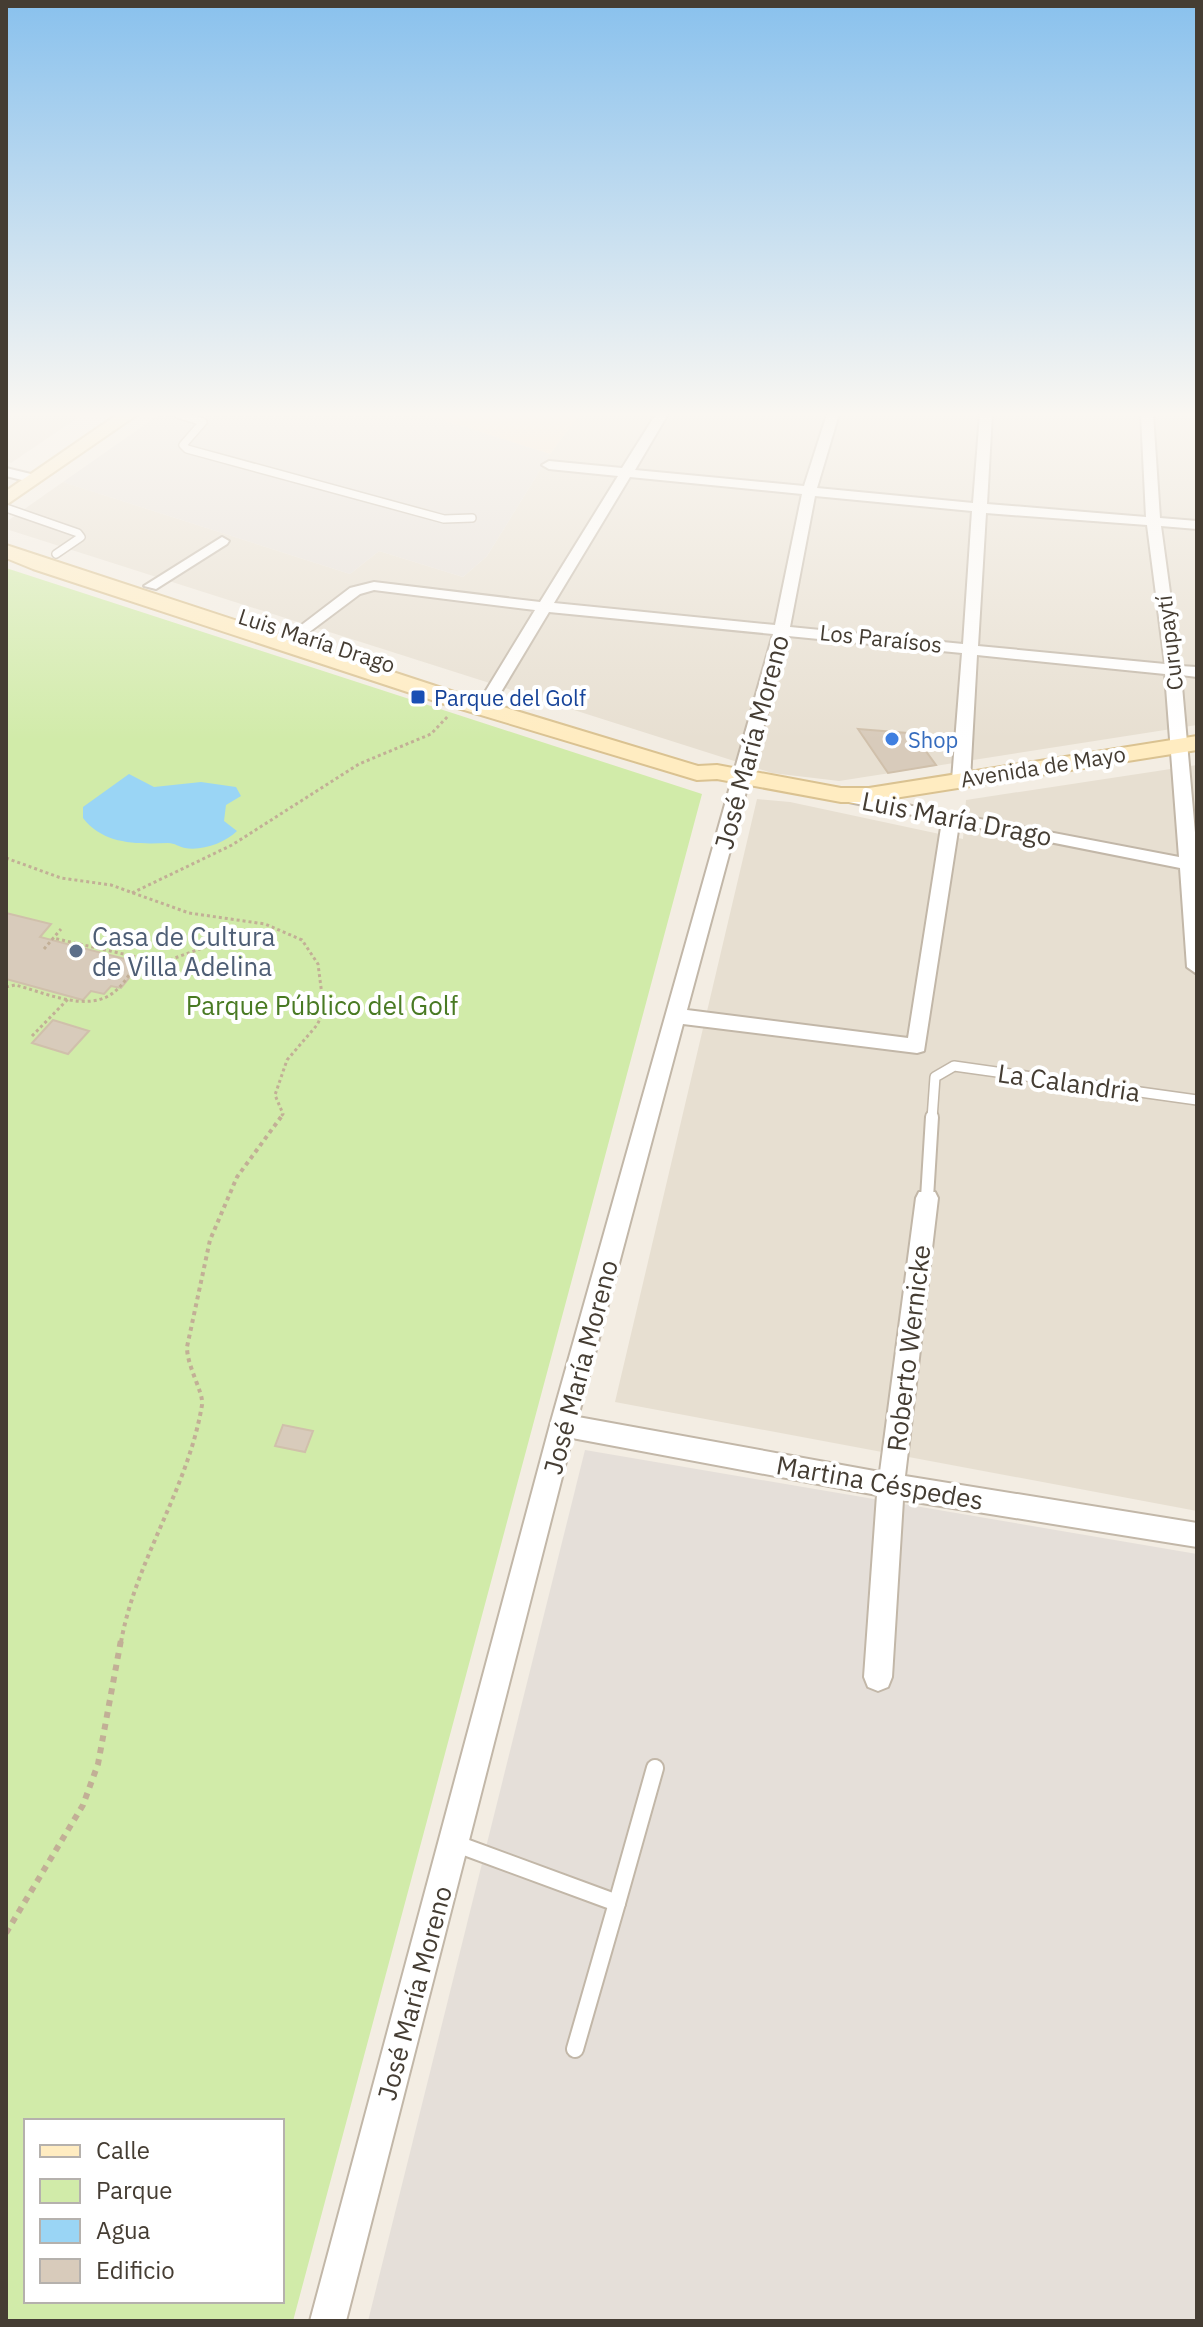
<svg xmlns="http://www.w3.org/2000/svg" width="1203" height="2327" viewBox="0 0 1203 2327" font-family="'IBM Plex Sans',sans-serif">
	<rect width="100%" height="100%" fill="#f3ede3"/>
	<g fill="#e7dfd1">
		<path d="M6,414H83L11,463L6,461Z"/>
		<path d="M580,414H1197V725L839,781L772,773L6,529V522L63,482L350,574L379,551L463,577L487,556L550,454Z"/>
		<path d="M1197,765V1511L615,1402L757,799L790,802L963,839L966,800Z"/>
	</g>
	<path fill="#f7e2cc" d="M424,414H580L550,454Z"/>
	<g fill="#e5dfd9">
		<path d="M160,414H424L550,454L487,556L463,577L379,551L350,574L63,482Z"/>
		<path d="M585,1450L1197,1554V2321H368Z"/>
	</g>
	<path fill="#d1eba9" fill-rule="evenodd" d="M6,568L702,794L293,2321H6ZM26,2121H282V2301H26Z"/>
	<path fill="#9ad5f5" d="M129,774L154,787L201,782L236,787L241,796L226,805L224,821L237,831C225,843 202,851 185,848C179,847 175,843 168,843C137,844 104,845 83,818V807Z"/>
	<g fill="#d8cbbb" stroke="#d0c0ab" stroke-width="2">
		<path d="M858,729L920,734V743L936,765L888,773Z"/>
		<path d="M6,913L51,924L40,937L141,963L121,988L111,986L104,994L91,991L83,1000L6,979Z"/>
		<path d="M53,1020L89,1031L68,1054L32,1043Z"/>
		<path d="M283,1425L313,1431L305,1452L275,1446Z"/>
	</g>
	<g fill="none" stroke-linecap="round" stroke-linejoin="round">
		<defs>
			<g id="lane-far3">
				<path d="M177,414L203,422L183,445L187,449L444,519L472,518"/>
				<path d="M6,508L78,533L81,537L56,554"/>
			</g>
			<path id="lane-far2" d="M932,1119L935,1077L954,1066L1197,1100"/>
			<path id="lane-far1" d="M927,1198L932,1117"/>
			<g id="lane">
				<path d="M454,1843L617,1903L575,2049"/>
				<path d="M617,1903L655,1768"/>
			</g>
			<g id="street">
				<path d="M656,414H668L635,470L804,486L827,414H839L817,488L973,503L980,414H992L987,504L1146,517L1141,414H1153L1160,518L1197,521V529L1161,526L1180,666L1197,667V677L1181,675L1197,855V974L1187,967L1180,868L959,824L924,1051L917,1053L683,1024L578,1417L880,1472L916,1198L919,1192H935L938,1198L905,1476L1197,1523V1547L903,1500L892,1677L888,1687L878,1691L868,1687L864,1677L877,1495L572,1438L346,2321H310L550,1425L773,634L549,612L498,697L490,702L482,697L535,610L374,590L360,594L304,636L291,633L350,588L374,582L540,602L618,476L549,469L542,465L549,461L622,468ZM630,477L802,494L775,625L554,603ZM815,496L972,511L963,644L790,627ZM986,513L1147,525L1165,664L978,646ZM788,636L962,653L952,780L961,785L970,780L977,655L1165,674L1179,857L839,792V800L942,821L908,1038L687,1010Z"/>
				<path d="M6,468L39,476L41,479L34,483L6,476Z"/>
				<path d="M222,537L229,541L227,544L156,589L144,586Z"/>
			</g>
			<g id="secondary">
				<path d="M118,414H138L6,505V491Z"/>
				<path d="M6,545L457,693L698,766L717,765L841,788H869L1197,736V750L869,802H841L717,779L697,780L441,703L33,569L6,558Z"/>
			</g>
		</defs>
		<use href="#lane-far3" stroke="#c2b7a8" stroke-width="10"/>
		<use href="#lane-far2" stroke="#c2b7a8" stroke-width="12"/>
		<use href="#lane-far1" stroke="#c2b7a8" stroke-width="16"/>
		<use href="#lane" stroke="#c2b7a8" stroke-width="20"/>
		<use href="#street" stroke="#c2b7a8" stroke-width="4"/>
		<use href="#secondary" stroke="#dac291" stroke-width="4"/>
		<g stroke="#c2af96" stroke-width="3" stroke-dasharray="3 3" stroke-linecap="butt">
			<path d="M6,858L61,878L111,885L189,913L265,924L302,940L318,964L324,1011L317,1025L287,1060L275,1095L283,1114L279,1119"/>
			<path d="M132,893L232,845L359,764L431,734L449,715"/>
			<path d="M44,949L61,929"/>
			<path d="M135,966H153L216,943"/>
			<path d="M6,987L15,985C44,992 86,1013 113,993C125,984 132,969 141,958L53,938"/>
			<path d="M32,1036L69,998"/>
		</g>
		<path stroke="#c2af96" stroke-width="4" stroke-dasharray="4 4" stroke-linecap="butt" d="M121,1642C136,1559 188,1489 202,1405C204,1393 187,1367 187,1347L210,1240L237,1177L281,1117"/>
		<path stroke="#c2af96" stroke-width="6" stroke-dasharray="6 6" stroke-linecap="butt" d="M6,1933L83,1805L98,1764L121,1640"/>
		<use href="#lane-far3" stroke="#fff" stroke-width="7"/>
		<use href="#lane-far2" stroke="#fff" stroke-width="9"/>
		<use href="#lane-far1" stroke="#fff" stroke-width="12"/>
		<use href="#lane" stroke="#fff" stroke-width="16"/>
		<use href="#street" fill="#fff" fill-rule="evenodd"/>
		<use href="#secondary" fill="#ffecc1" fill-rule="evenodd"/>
	</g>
	<linearGradient id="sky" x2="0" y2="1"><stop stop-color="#89c1ed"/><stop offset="0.56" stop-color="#faf7f2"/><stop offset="1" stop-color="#faf7f2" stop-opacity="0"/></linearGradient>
	<rect width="1203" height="740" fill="url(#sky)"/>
	<rect fill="#1a4fb4" stroke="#fff" stroke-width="3" x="410" y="689" width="16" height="16" rx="4"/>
	<circle fill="#3f7fe0" stroke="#fff" stroke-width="3" cx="892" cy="739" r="8"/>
	<circle fill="#5c6f8a" stroke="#fff" stroke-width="3" cx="76" cy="951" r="8"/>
	<g text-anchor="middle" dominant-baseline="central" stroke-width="8" stroke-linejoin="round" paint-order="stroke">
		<g font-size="22" fill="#453d33" stroke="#fff">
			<text transform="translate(881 638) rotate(6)">Los Paraísos</text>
			<text transform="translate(317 640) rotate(18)">Luis María Drago</text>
			<text transform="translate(1169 643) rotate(-97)">Curupaytí</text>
			<text transform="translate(1043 766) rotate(-9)">Avenida de Mayo</text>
		</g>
		<g font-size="22" fill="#164399" stroke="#fff" text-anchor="start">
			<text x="434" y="697">Parque del Golf</text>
		</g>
		<g font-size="22" fill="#366cbe" stroke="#fff" text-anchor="start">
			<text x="908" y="739">Shop</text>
		</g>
		<g font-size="26" fill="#453d33" stroke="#fff">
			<text transform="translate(751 742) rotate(-75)">José María Moreno</text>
			<text transform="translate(957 818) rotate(11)">Luis María Drago</text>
			<text transform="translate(1069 1082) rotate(8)">La Calandria</text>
			<text transform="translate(908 1348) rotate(-83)">Roberto Wernicke</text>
			<text transform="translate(580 1367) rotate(-75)">José María Moreno</text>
			<text transform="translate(880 1482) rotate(10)">Martina Céspedes</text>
			<text transform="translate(414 1993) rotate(-75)">José María Moreno</text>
		</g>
		<g font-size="26" fill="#4e5e75" stroke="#fff" text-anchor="start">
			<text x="92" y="936">Casa de Cultura<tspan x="92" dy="30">de Villa Adelina</tspan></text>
		</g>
		<g font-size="26" fill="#497a23" stroke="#fff">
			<text x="322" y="1005">Parque Público del Golf</text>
		</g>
	</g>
	<rect width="1203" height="2327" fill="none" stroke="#453d33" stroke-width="16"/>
	<rect x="24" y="2119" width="260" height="184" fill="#ffffff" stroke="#b5b1ad" stroke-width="2"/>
	<rect x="40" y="2145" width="40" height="12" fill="#ffecc1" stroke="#b5b1ad" stroke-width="2"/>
	<text x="96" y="2159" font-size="24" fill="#453d33">Calle</text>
	<rect x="40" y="2179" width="40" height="24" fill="#d1eba9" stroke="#b5b1ad" stroke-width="2"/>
	<text x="96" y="2199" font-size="24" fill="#453d33">Parque</text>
	<rect x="40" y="2219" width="40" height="24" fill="#9ad5f5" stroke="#b5b1ad" stroke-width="2"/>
	<text x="96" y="2239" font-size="24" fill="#453d33">Agua</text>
	<rect x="40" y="2259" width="40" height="24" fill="#d8cbbb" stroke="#b5b1ad" stroke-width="2"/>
	<text x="96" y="2279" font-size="24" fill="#453d33">Edificio</text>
</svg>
